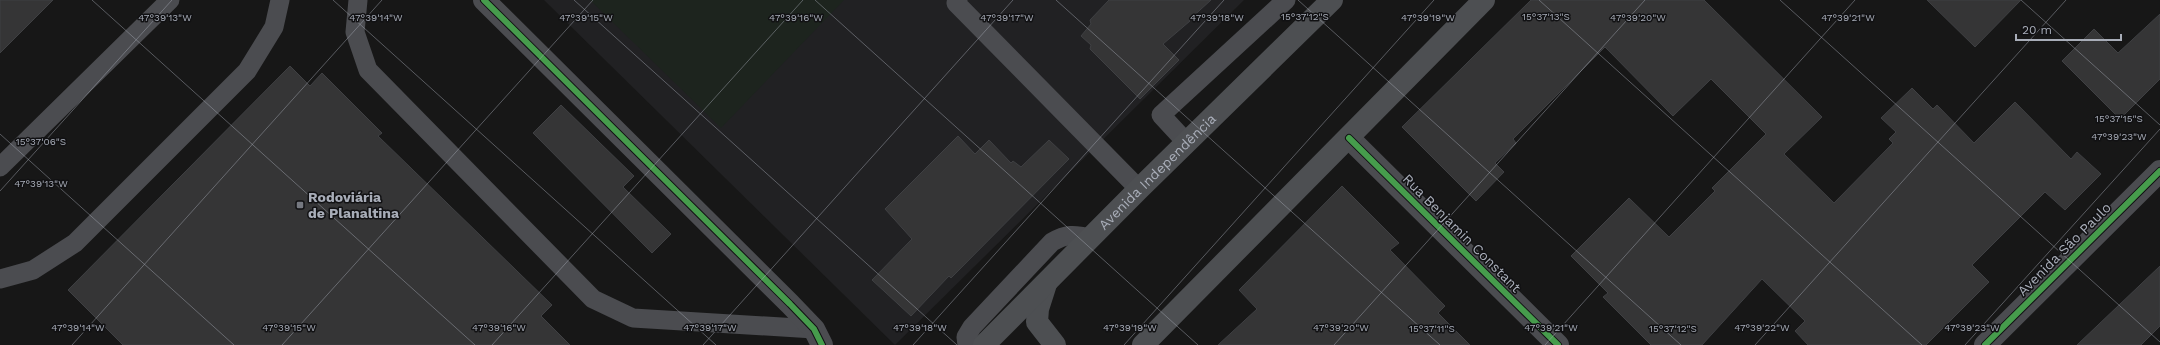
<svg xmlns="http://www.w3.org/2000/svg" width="2160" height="345" viewBox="0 0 2160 345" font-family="'Work Sans',sans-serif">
	<rect width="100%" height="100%" fill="#171717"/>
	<path fill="#212123" d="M544,0H1244L895,345Z"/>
	<path fill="#1d241e" d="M590,0H844L721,128Z"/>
	<g fill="#353536" stroke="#3f4043">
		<path d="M0,0H53L0,53Z"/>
		<path d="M1109,0H1211L1189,20L1190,21L1163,44L1179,60L1140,99L1090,49L1091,45L1081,36L1091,24L1090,20Z"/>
		<path d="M1531,0H1704L1822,117L1784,154L1834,203L1893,143L1889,139L1896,132L1881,118L1912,88L1933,109L1937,105L1974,143L2015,102L2071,159L2077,152L2101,174L2065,210L2045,192L1972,265L1989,282L1926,345H1808L1795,331L1805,321L1762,279L1702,345H1651L1603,297L1608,293L1571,256L1629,198L1669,237L1715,191L1712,188L1766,134L1711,79L1673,116L1605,47L1513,139L1516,143L1495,163L1504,172L1476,201L1402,127Z"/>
		<path d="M1927,0H2021L1975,47Z"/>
		<path d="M2160,14V79L2120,119L2062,61L2094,29L2118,53Z"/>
		<path d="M290,66L310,86L322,73L382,133L378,136L552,305L541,316L570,345H123L68,290Z"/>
		<path d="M561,105L634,176L623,187L671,234L652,253L533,133Z"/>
		<path d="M958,136L975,154L989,140L1011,163L1013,161L1021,167L1049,140L1069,159L951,278L949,276L911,316L872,280L912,239L885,209Z"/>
		<path d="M1342,186L1399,243L1390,250L1445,306L1438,313L1470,345H1218L1257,309L1239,290Z"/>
		<path d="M2160,266V326L2141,345H2077Z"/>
	</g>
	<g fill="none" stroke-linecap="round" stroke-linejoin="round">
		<g stroke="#4b4c50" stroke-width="19">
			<path d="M358,0L355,32L368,70L593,299L633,318L814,329"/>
			<path d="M958,0L956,3L1139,189"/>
			<path d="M1186,142L1161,115L1286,0"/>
			<path d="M0,167L170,0"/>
			<path d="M0,279L33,270L75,243L247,71L274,27L280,0"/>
			<path d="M967,345L966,337L972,327L1052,242C1066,234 1074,234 1090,238"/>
		</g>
		<g stroke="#4b4c50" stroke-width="22">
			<path d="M484,0L790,304L814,329L822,345"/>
			<path d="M1349,138L1558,345"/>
			<path d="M1985,345L2160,171"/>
		</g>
		<g stroke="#4d4f52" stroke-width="22">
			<path d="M1046,284L1038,309L1037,322L1055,345"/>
			<path id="s1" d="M984,345L1139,189L1332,0"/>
			<path d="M1143,345L1484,0"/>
		</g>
		<defs>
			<g id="cycleway">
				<path d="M484,0L790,304L814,329L822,345"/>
				<path d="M1349,138L1558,345"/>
				<path d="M1985,345L2160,171"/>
			</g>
		</defs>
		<use href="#cycleway" stroke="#111113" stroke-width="8"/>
		<use href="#cycleway" stroke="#469c4c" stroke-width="6"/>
	</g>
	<path fill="none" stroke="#a8adb8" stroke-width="1" stroke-opacity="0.45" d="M92,0L475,345M333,0L716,345M574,0L957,345M815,0L1198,345M1056,0L1440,345M1298,0L1681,345M1539,0L1922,345M1780,0L2160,342M2021,0L2160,125M0,134L234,345M0,191L172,0M72,345L382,0M282,345L593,0M492,345L803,0M703,345L1013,0M913,345L1224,0M1124,345L1434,0M1334,345L1645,0M1545,345L1855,0M1755,345L2066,0M1965,345L2160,129"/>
	<rect fill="#757880" stroke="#111113" stroke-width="1.5" x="296" y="201" width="8" height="8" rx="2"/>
	<g text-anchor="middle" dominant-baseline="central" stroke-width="3" stroke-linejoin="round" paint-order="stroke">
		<g font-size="14" fill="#a8adb8" stroke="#111113">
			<text stroke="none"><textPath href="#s1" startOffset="245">Avenida Independência</textPath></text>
			<text transform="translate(1462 233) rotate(45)">Rua Benjamin Constant</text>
			<text transform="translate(2064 249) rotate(-45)">Avenida São Paulo</text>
		</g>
		<g font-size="14" font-weight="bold" fill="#a8adb8" stroke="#111113" text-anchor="start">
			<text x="308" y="197">Rodoviária<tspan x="308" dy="16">de Planaltina</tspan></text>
		</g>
	</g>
	<g font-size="10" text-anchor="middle" fill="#a8adb8" stroke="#111113" stroke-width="3" stroke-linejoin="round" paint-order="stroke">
		<text x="1305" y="20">15°37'12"S</text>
		<text x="1546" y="20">15°37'13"S</text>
		<text x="165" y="21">47°39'13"W</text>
		<text x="376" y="21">47°39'14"W</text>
		<text x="586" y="21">47°39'15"W</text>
		<text x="796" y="21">47°39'16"W</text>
		<text x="1007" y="21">47°39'17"W</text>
		<text x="1217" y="21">47°39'18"W</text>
		<text x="1428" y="21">47°39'19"W</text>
		<text x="1638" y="21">47°39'20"W</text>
		<text x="1848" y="21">47°39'21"W</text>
		<text x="2119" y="122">15°37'15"S</text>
		<text x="2119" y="140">47°39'23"W</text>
		<text x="41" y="145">15°37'06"S</text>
		<text x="41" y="187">47°39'13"W</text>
		<text x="78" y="331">47°39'14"W</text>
		<text x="289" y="331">47°39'15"W</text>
		<text x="499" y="331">47°39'16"W</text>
		<text x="710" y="331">47°39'17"W</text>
		<text x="920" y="331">47°39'18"W</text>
		<text x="1130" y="331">47°39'19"W</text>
		<text x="1341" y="331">47°39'20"W</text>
		<text x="1551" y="331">47°39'21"W</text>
		<text x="1762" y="331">47°39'22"W</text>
		<text x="1972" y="331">47°39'23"W</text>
		<text x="1432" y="332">15°37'11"S</text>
		<text x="1673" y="332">15°37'12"S</text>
	</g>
	<path d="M2016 34v6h105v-6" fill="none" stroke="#a8adb8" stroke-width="2"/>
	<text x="2022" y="34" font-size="12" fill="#a8adb8" stroke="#111113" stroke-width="3" paint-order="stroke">20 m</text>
</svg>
